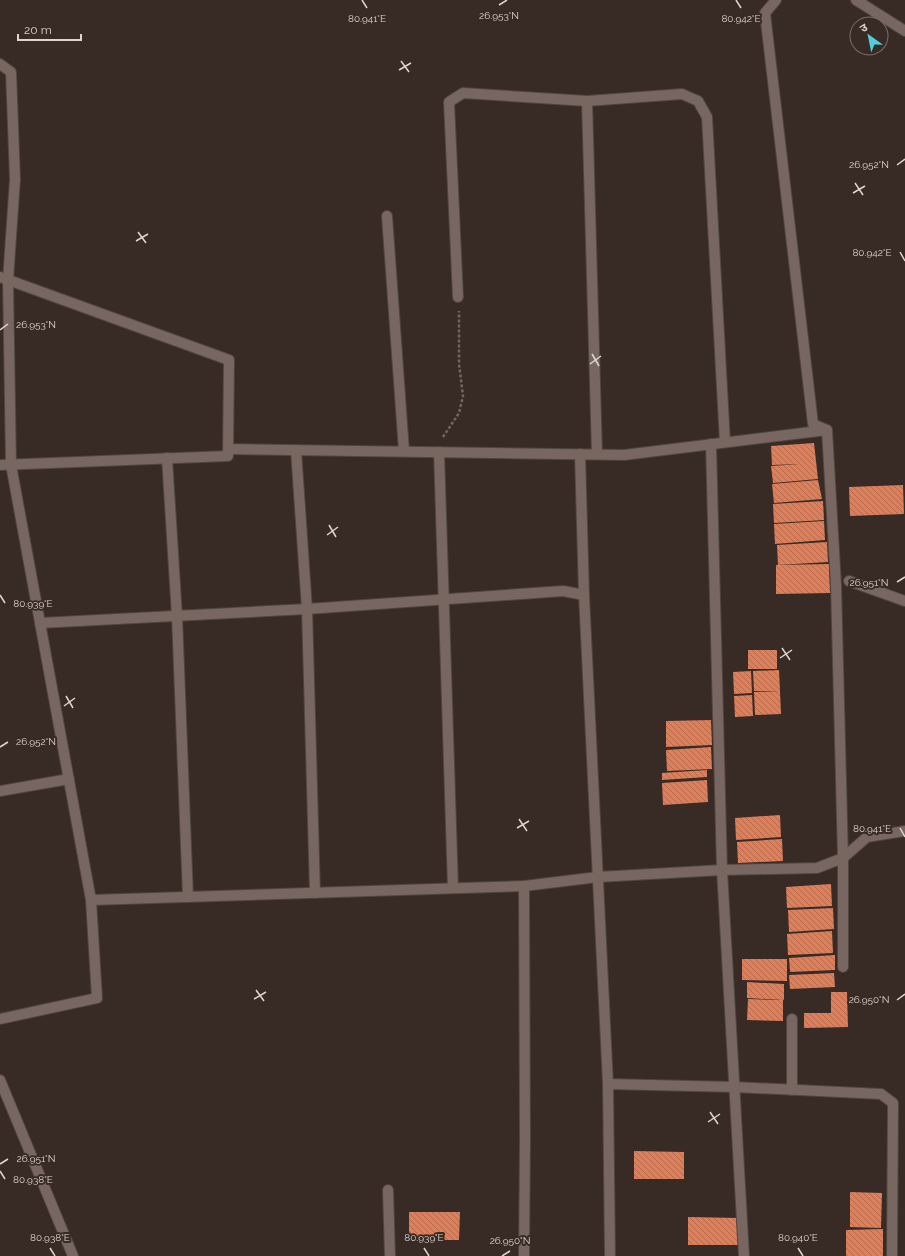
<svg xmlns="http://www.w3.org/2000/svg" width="905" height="1256" viewBox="0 0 905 1256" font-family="Raleway,'Noto Sans Devanagari',sans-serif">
	<defs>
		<pattern id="building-back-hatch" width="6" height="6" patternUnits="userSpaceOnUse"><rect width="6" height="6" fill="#df7f59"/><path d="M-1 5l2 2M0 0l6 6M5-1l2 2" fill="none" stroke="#b06c51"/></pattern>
	</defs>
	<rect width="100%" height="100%" fill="#382a24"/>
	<g fill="url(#building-back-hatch)">
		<path d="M814,443L818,479L773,483L771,466L799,464L772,465L771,446Z"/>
		<path d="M818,480L822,499L774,503L772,484Z"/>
		<path d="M903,485L904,514L850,516L849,487Z"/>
		<path d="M823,501L824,520L774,523L773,504Z"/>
		<path d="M824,521L825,540L775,544L774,524Z"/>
		<path d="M827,542L828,562L778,565L777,545Z"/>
		<path d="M829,564L830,593L776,594V565Z"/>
		<rect x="748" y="650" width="29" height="19"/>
		<path d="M779,670L780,691H754L753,671Z"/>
		<path d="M751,671L752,693L734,694L733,672Z"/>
		<path d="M780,691L781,714L755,715L754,692Z"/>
		<path d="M752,695L753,716L735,717L734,696Z"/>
		<path d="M711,720L712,745L666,747V721Z"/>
		<path d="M711,747L712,769L667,771L666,750Z"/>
		<path d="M707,770V777L662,780V773Z"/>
		<path d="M707,780L708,802L663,805L662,783Z"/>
		<path d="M780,815L781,837L736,840L735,818Z"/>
		<path d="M782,839L783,861L738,863L737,842Z"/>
		<path d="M831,884L832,906L787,908L786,887Z"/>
		<path d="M833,908L834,929L789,932L788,910Z"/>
		<path d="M832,931L833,953L788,955L787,934Z"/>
		<path d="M835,955V970L790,972L789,958Z"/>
		<path d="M742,959H787V981L742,980Z"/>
		<path d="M834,973L835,987L790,989L789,975Z"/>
		<path d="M747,982L784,984V1000L747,998Z"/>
		<path d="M831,992H847L848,1027L804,1028V1013H831Z"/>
		<path d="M748,999L783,1000V1021L747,1020Z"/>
		<path d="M634,1151L684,1152V1179H634Z"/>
		<path d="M850,1192L882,1193L881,1228L850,1227Z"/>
		<path d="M409,1212H460L459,1240H409Z"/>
		<path d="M688,1217L739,1218L738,1245H688Z"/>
		<path d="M883,1229V1256H846V1230Z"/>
	</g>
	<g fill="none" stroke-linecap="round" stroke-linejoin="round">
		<defs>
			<g id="minor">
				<path d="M856,0L905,31"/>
				<path d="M0,64L11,72L15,179L8,280L11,465L91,900L524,886L525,1140L524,1256"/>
				<path d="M587,101L597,454"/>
				<path d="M387,216L404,451"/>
				<path d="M0,277L229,360L228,456L0,465"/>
				<path d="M458,297L449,102L463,93L587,101L682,94L698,101L707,117L725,442"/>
				<path d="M711,444L722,870L744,1256"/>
				<path d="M229,449L624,455L827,430"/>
				<path d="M296,450L307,609L315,893"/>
				<path d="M439,452L453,888"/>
				<path d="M580,454L584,595L608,1084L610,1256"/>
				<path d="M167,458L177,616L188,897"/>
				<path d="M849,581L905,601"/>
				<path d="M40,623L307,609L563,591L584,595"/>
				<path d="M0,791L69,779"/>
				<path d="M524,886L598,877L722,870L817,868L843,858L836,585L827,430L813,424L765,13L776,0"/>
				<path d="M843,967V858L867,837L905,831"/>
				<path d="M0,1019L97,998L91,900"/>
				<path d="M792,1019V1090"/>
				<path d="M0,1080L73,1256"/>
				<path d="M608,1084L735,1087L881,1094L893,1103L892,1256"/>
				<path d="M388,1190L390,1256"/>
			</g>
		</defs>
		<use href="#minor" stroke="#514540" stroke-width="12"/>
		<path stroke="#726560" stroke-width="2.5" stroke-dasharray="3 2" stroke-linecap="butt" d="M443,437L459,413L463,396L459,364V311"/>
		<use href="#minor" stroke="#776760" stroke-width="10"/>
	</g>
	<path fill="none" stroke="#dfd5d1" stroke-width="1.5" d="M362,0L367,8M736,0L741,8M499,5L507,0M401,61L409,72M399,70L411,63M897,165L905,159M855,183L863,195M853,193L865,186M138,232L146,243M136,241L148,234M900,252L905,261M0,330L8,324M592,354L599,366M590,364L601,356M329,525L336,537M327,535L338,527M897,582L905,577M0,595L5,603M782,648L790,660M780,658L792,650M66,696L73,708M64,706L75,698M0,747L8,742M519,819L527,831M517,828L529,821M900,828L905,837M256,990L264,1001M254,999L266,992M897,1000L905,994M710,1112L718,1124M708,1122L720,1114M0,1164L8,1159M0,1171L5,1179M50,1248L55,1256M424,1248L429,1256M798,1248L803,1256M502,1256L510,1251"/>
	<g font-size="10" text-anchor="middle" fill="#dfd5d1" stroke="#382a24" stroke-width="4" stroke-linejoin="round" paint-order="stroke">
		<text x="499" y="19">26.953°N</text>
		<text x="367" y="22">80.941°E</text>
		<text x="741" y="22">80.942°E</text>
		<text x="869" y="168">26.952°N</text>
		<text x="872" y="256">80.942°E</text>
		<text x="36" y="328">26.953°N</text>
		<text x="869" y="586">26.951°N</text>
		<text x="33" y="607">80.939°E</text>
		<text x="36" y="745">26.952°N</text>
		<text x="872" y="832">80.941°E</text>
		<text x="869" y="1003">26.950°N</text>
		<text x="36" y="1162">26.951°N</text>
		<text x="33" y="1183">80.938°E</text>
		<text x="50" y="1241">80.938°E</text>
		<text x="424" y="1241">80.939°E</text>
		<text x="798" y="1241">80.940°E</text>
		<text x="510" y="1244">26.950°N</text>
	</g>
	<g transform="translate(869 36) rotate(327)"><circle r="19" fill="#382a24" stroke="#7b6e69"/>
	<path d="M0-3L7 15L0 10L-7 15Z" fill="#53cbda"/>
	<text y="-6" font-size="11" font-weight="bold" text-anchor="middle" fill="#dfd5d1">उ</text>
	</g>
	<path d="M18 34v6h63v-6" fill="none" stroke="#dfd5d1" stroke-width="2"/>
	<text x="24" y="34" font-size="12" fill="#dfd5d1" stroke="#382a24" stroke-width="3" paint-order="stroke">20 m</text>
</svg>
